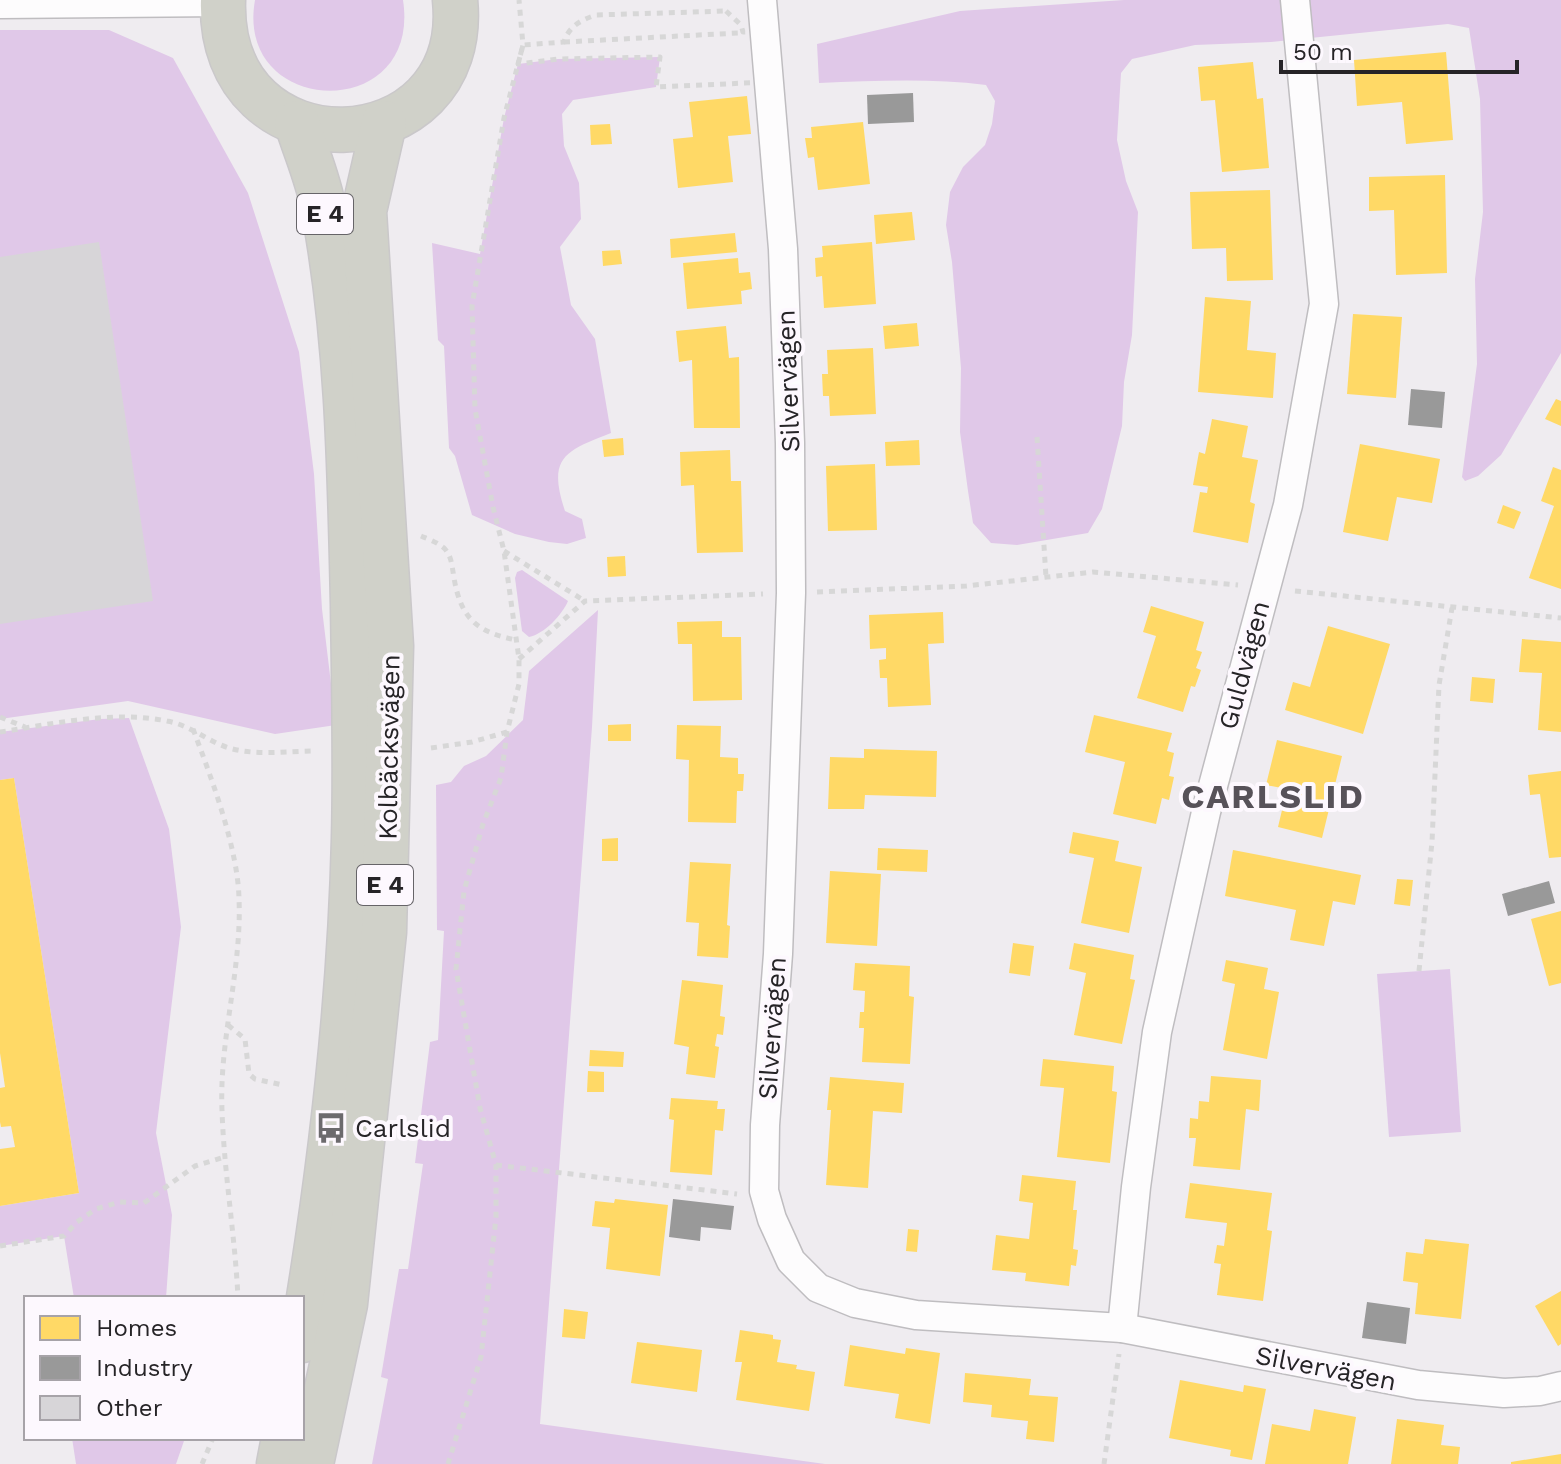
<svg xmlns="http://www.w3.org/2000/svg" width="1561" height="1464" viewBox="0 0 1561 1464" font-family="'Work Sans',sans-serif">
	<rect width="100%" height="100%" fill="#efecf0"/>
	<g fill="#e0c8e8">
		<path d="M255,0H403C422,124 234,118 255,0Z"/>
		<path d="M1124,0H1561V353L1501,455L1478,476L1465,481L1462,477L1477,364L1475,279L1483,212L1480,99L1469,28L1448,24L1271,42L1195,45L1132,59L1121,73L1117,140L1126,181L1138,212L1132,335L1124,382L1122,426L1102,509L1088,533L1017,545L991,543L973,523L968,491L960,432L961,368L952,262L946,225L950,192L963,167L985,145L992,124L995,101L986,85C930,78 875,81 819,83L817,44L960,11Z"/>
		<path d="M0,30H109L173,58L248,193L299,352L314,474L322,609L336,725L275,734L128,701L0,719Z"/>
		<path d="M660,57L656,87L573,100L562,114L564,146L579,183L581,219L560,247L571,305L595,339L611,433C565,451 547,457 565,511L582,519L586,538L567,544L549,542L515,534L472,515L455,456L449,448L444,346L438,340L432,243L480,254L504,118L518,64L558,59Z"/>
		<path d="M522,570L568,601C562,615 544,634 529,637L522,631L515,578L517,572Z"/>
		<path d="M598,610L592,727L540,1424L825,1464H372L388,1379L381,1377L399,1269H408L423,1164L415,1163L430,1042L438,1040L444,931L437,930L436,785L451,782L464,766L486,756L523,720L529,671Z"/>
		<path d="M129,718L169,829L181,927L156,1133L172,1215L166,1298H74L64,1236L0,1246V1206L79,1193L14,778L0,780V732L100,719Z"/>
		<path d="M1450,969L1461,1132L1389,1137L1377,974Z"/>
		<path d="M72,1438H185L176,1464H76Z"/>
	</g>
	<g fill="#ffd966">
		<path d="M1446,52L1453,140L1406,144L1402,102L1357,106L1354,60Z"/>
		<path d="M1253,62L1257,99L1263,98L1269,168L1222,172L1215,100L1201,101L1198,67Z"/>
		<path d="M747,96L751,134L728,136L733,182L678,188L673,139L693,137L689,102Z"/>
		<path d="M863,122L870,184L818,190L814,157L808,158L805,138H812L811,127Z"/>
		<path d="M610,124L612,144L591,145L590,125Z"/>
		<path d="M1445,175L1447,273L1396,275L1394,210L1369,211V177Z"/>
		<path d="M1270,190L1273,280L1227,281L1226,248L1192,249L1190,192Z"/>
		<path d="M912,212L915,240L876,244L874,215Z"/>
		<path d="M735,233L737,252L671,258L670,239Z"/>
		<path d="M872,242L876,304L824,308L822,276L816,277L815,258L823,257L822,246Z"/>
		<path d="M620,250L622,264L603,266L602,251Z"/>
		<path d="M738,258L739,273L750,272L752,289L741,291L742,304L687,309L683,263Z"/>
		<path d="M1205,297L1251,301L1247,350L1276,353L1273,398L1198,392Z"/>
		<path d="M1353,314L1402,317L1396,398L1347,394Z"/>
		<path d="M917,323L919,346L885,349L883,326Z"/>
		<path d="M726,326L729,358L739,357L740,428H694L692,360L679,362L676,331Z"/>
		<path d="M873,348L876,414L830,416L829,396H823L822,374H828L827,350Z"/>
		<path d="M1556,399L1561,401V426L1545,419Z"/>
		<path d="M1212,419L1248,426L1242,457L1258,460L1250,502L1255,504L1248,543L1193,532L1200,492L1207,493L1208,487L1193,485L1199,452L1205,454Z"/>
		<path d="M623,438L624,455L604,457L602,440Z"/>
		<path d="M919,440L920,465L886,466L885,442Z"/>
		<path d="M1360,444L1440,459L1432,503L1397,497L1388,541L1343,532Z"/>
		<path d="M730,450L731,481H741L743,552L697,553L694,485L681,486L680,452Z"/>
		<path d="M875,464L877,530L828,531L826,466Z"/>
		<path d="M1553,467L1561,470V589L1529,578L1554,506L1541,501Z"/>
		<path d="M1503,505L1521,512L1514,529L1497,523Z"/>
		<path d="M625,556L626,576L608,577L607,557Z"/>
		<path d="M1151,606L1204,622L1196,650L1202,652L1196,668L1201,670L1195,687L1191,686L1183,712L1137,698L1156,636L1143,632Z"/>
		<path d="M943,612L944,643L928,644L931,705L888,707L887,678H880L879,660L886,659V648L870,649L869,615Z"/>
		<path d="M722,621V637H741L742,700L693,701L692,644H678L677,622Z"/>
		<path d="M1328,626L1390,644L1363,734L1285,710L1293,682L1310,687Z"/>
		<path d="M1522,639L1561,642V732L1538,730L1542,673L1519,672Z"/>
		<path d="M1472,677L1495,679L1493,703L1470,701Z"/>
		<path d="M1094,715L1172,733L1167,751L1174,753L1169,776L1174,777L1169,800L1162,798L1156,824L1113,814L1125,762L1085,752Z"/>
		<path d="M631,724V741H608V725Z"/>
		<path d="M677,725L721,726L720,757L738,758V774H744L743,791H737L736,823L688,822L689,760L676,759Z"/>
		<path d="M1277,740L1342,756L1322,838L1278,827L1287,789L1266,785Z"/>
		<path d="M864,749L937,751L936,797L865,795L864,809H828L830,757L864,758Z"/>
		<path d="M1561,771V857L1549,858L1540,794L1530,795L1528,775Z"/>
		<path d="M14,778L79,1193L0,1206V1149L15,1147L11,1126L1,1127L0,1122V1088L5,1087L0,1053V780Z"/>
		<path d="M1073,832L1119,841L1115,861L1142,867L1129,933L1081,923L1094,858L1069,853Z"/>
		<path d="M618,838V861H602V839Z"/>
		<path d="M878,848L928,850L927,872L877,870Z"/>
		<path d="M1233,850L1361,875L1355,905L1333,901L1324,946L1290,940L1296,910L1225,896Z"/>
		<path d="M690,862L731,864L727,925L730,926L728,958L697,956L699,923L686,922Z"/>
		<path d="M830,871L881,874L877,946L826,943Z"/>
		<path d="M1397,879L1413,880L1410,906L1394,904Z"/>
		<path d="M1561,911V983L1549,986L1531,919Z"/>
		<path d="M1013,943L1034,946L1030,976L1009,973Z"/>
		<path d="M1074,943L1134,955L1130,979L1135,980L1122,1044L1074,1035L1086,973L1069,969Z"/>
		<path d="M1226,960L1268,968L1264,989L1279,992L1267,1059L1223,1050L1235,984L1222,981Z"/>
		<path d="M855,963L910,966L909,996L914,997L910,1064L862,1062L864,1028H859L860,1012H864L865,991L853,990Z"/>
		<path d="M682,980L723,985L720,1016L725,1017L723,1035L717,1034L715,1046L719,1047L715,1078L686,1074L689,1047L674,1044Z"/>
		<path d="M590,1050L624,1052L623,1067L589,1066Z"/>
		<path d="M1043,1059L1114,1066L1112,1091L1117,1092L1110,1163L1057,1157L1064,1088L1040,1086Z"/>
		<path d="M588,1071L604,1072V1092H587Z"/>
		<path d="M1211,1076L1261,1080L1259,1111L1246,1109L1240,1170L1193,1166L1196,1138H1189L1190,1118L1198,1119L1199,1101L1209,1102Z"/>
		<path d="M830,1077L904,1083L902,1113L873,1111L868,1188L826,1185L831,1110H827Z"/>
		<path d="M671,1098L718,1101L717,1109H725L723,1131L715,1130L712,1175L670,1172L674,1120L669,1119Z"/>
		<path d="M1022,1175L1076,1181L1073,1210H1077L1073,1249L1078,1250L1076,1266L1071,1265L1069,1286L1025,1281L1026,1273L992,1270L996,1235L1029,1239L1033,1203L1019,1201Z"/>
		<path d="M1190,1183L1272,1193L1267,1230L1272,1231L1263,1301L1217,1295L1221,1264L1214,1263L1217,1245L1224,1246L1227,1223L1185,1218Z"/>
		<path d="M615,1199L668,1205L660,1276L606,1269L610,1228L592,1226L595,1201L614,1203Z"/>
		<path d="M908,1229L919,1230L917,1252L906,1251Z"/>
		<path d="M1425,1239L1469,1244L1461,1319L1415,1314L1418,1283L1403,1281L1406,1252L1423,1254Z"/>
		<path d="M1561,1291V1344L1558,1346L1535,1306Z"/>
		<path d="M564,1309L588,1312L585,1339L562,1337Z"/>
		<path d="M740,1330L773,1335V1339L781,1340L777,1362L797,1365L796,1369L815,1372L809,1411L736,1400L742,1362H735Z"/>
		<path d="M637,1342L702,1350L697,1392L631,1383Z"/>
		<path d="M850,1345L905,1354L906,1348L940,1353L930,1424L895,1418L899,1394L844,1386Z"/>
		<path d="M965,1373L1031,1379L1029,1395L1058,1397L1054,1442L1026,1439L1028,1421L991,1417L992,1405L963,1402Z"/>
		<path d="M1180,1380L1243,1392L1244,1385L1266,1389L1252,1460L1230,1456L1231,1450L1169,1438Z"/>
		<path d="M1314,1409L1356,1417L1348,1464H1265L1272,1424L1310,1431Z"/>
		<path d="M1397,1419L1444,1425L1441,1445L1460,1447L1458,1464H1391Z"/>
		<path d="M1561,1454V1464H1511V1462Z"/>
	</g>
	<g fill="#999">
		<path d="M913,93L914,122L868,124L867,95Z"/>
		<path d="M1411,389L1445,392L1442,428L1408,425Z"/>
		<path d="M1549,881L1555,903L1508,916L1502,894Z"/>
		<path d="M673,1199L734,1206L731,1230L701,1227L700,1241L669,1237Z"/>
		<path d="M1367,1302L1410,1308L1406,1344L1362,1338Z"/>
	</g>
	<path fill="#d7d5d8" d="M99,242L153,601L0,624V257Z"/>
	<g fill="none" stroke-linecap="round" stroke-linejoin="round">
		<defs>
			<g id="street">
				<path d="M762,0L783,249L790,443L791,593L778,954L765,1125L764,1191L772,1219L791,1261L818,1288L855,1303L916,1315L1122,1328L1418,1385L1504,1393L1540,1391L1561,1386"/>
				<path d="M0,4L223,2"/>
				<path d="M1122,1328L1136,1187L1157,1032L1206,812L1288,505L1324,304L1295,0"/>
			</g>
			<g id="highway">
				<path d="M223,0C217,178 472,168 455,0"/>
				<path d="M297,123C306,152 319,181 324,211C348,340 350,473 353,604C354,682 356,760 354,838C350,1006 330,1175 302,1340"/>
				<path d="M279,1464L284,1438"/>
				<path d="M311,1464L345,1304L384,932L391,646L364,211L384,123"/>
			</g>
		</defs>
		<use href="#street" stroke="#bfbdc0" stroke-width="31"/>
		<use href="#highway" stroke="#cac8ca" stroke-width="47"/>
		<g stroke="#d7d7d7" stroke-width="5" stroke-dasharray="6 6" stroke-linecap="butt">
			<path d="M726,11L741,25L743,32L765,31L769,82L656,87L660,57L558,59L518,64L523,45L564,42C569,26 581,20 596,15Z"/>
			<path d="M564,42L738,33"/>
			<path d="M1037,437L1046,577"/>
			<path d="M421,536C428,539 437,542 444,548C452,556 452,567 454,578C461,619 477,632 516,640"/>
			<path d="M504,551L585,601"/>
			<path d="M1295,591L1561,618"/>
			<path d="M817,592L966,586L1093,572L1238,585"/>
			<path d="M519,659L585,601L763,594"/>
			<path d="M0,717L25,727"/>
			<path d="M193,729C211,777 238,848 239,899C242,969 219,1040 222,1110C224,1173 235,1235 238,1298"/>
			<path d="M0,732C53,724 113,710 167,721C190,725 207,741 229,748C256,756 289,751 316,751"/>
			<path d="M431,748L472,742L507,732"/>
			<path d="M1419,971L1432,842L1439,685L1452,608"/>
			<path d="M228,1025L245,1039L249,1074L255,1079L283,1085"/>
			<path d="M496,1165L737,1194"/>
			<path d="M0,1246L64,1236L77,1222L96,1209L120,1202L144,1203L195,1166L225,1157"/>
			<path d="M202,1464L213,1438"/>
			<path d="M448,1464L481,1357L496,1217V1165L480,1108L456,969L464,891L483,824L501,778L507,732L519,684V659L504,551L493,507L475,409L472,306L504,118L523,45L519,0"/>
			<path d="M1104,1464L1119,1354"/>
		</g>
		<use href="#street" stroke="#fdfcfd" stroke-width="28"/>
		<use href="#highway" stroke="#d0d1c9" stroke-width="44"/>
	</g>
	<defs>
		<symbol id="bus-bare" viewBox="-9 -9 18 18"><path d="M-5-6H5V4H4V6H2V4H-2V6H-4V4H-5ZM-3.5-4V0h7V-4ZM-3.5 1.2v1.5H-2V1.2ZM2 1.2v1.5H3.5V1.2Z" fill="#6c6a6d" stroke="#fdf8fe" stroke-width="2.5" paint-order="stroke"/></symbol>
	</defs>
	<g fill-rule="evenodd">
		<use href="#bus-bare" x="309" y="1106" width="44" height="44"/>
	</g>
	<g text-anchor="middle" dominant-baseline="central" stroke-width="8" stroke-linejoin="round" paint-order="stroke">
		<g fill="#fdf8fe" stroke="#666468" stroke-width="2">
			<rect x="297" y="194" width="56" height="40" rx="6"/>
			<rect x="357" y="865" width="56" height="40" rx="6"/>
		</g>
		<g font-size="24" font-weight="bold" fill="#262427">
			<text x="325" y="214">E 4</text>
			<text x="385" y="885">E 4</text>
		</g>
		<g font-size="26" fill="#262427" stroke="#fdf8fe">
			<text transform="translate(788 381) rotate(-92)">Silvervägen</text>
			<text transform="translate(1244 665) rotate(-75)">Guldvägen</text>
			<text transform="translate(389 747) rotate(-89)">Kolbäcksvägen</text>
			<text transform="translate(772 1028) rotate(-86)">Silvervägen</text>
			<text transform="translate(1326 1368) rotate(11)">Silvervägen</text>
		</g>
		<g font-size="26" fill="#262427" stroke="#fdf8fe" text-anchor="start">
			<text x="355" y="1128">Carlslid</text>
		</g>
		<g font-size="34" font-weight="bold" letter-spacing="2" fill="#575259" stroke="#fdf8fe">
			<text x="1273" y="796">CARLSLID</text>
		</g>
	</g>
	<rect x="24" y="1296" width="280" height="144" fill="#fdf8fe" stroke="#a7a3a8" stroke-width="2"/>
	<rect x="40" y="1316" width="40" height="24" fill="#ffd966" stroke="#a7a3a8" stroke-width="2"/>
	<text x="96" y="1336" font-size="24" fill="#262427">Homes</text>
	<rect x="40" y="1356" width="40" height="24" fill="#999999" stroke="#a7a3a8" stroke-width="2"/>
	<text x="96" y="1376" font-size="24" fill="#262427">Industry</text>
	<rect x="40" y="1396" width="40" height="24" fill="#d7d5d8" stroke="#a7a3a8" stroke-width="2"/>
	<text x="96" y="1416" font-size="24" fill="#262427">Other</text>
	<path d="M1281 60v12h236v-12" fill="none" stroke="#262427" stroke-width="4"/>
	<text x="1293" y="60" font-size="24" fill="#262427" stroke="#fdf8fe" stroke-width="6" paint-order="stroke">50 m</text>
</svg>
